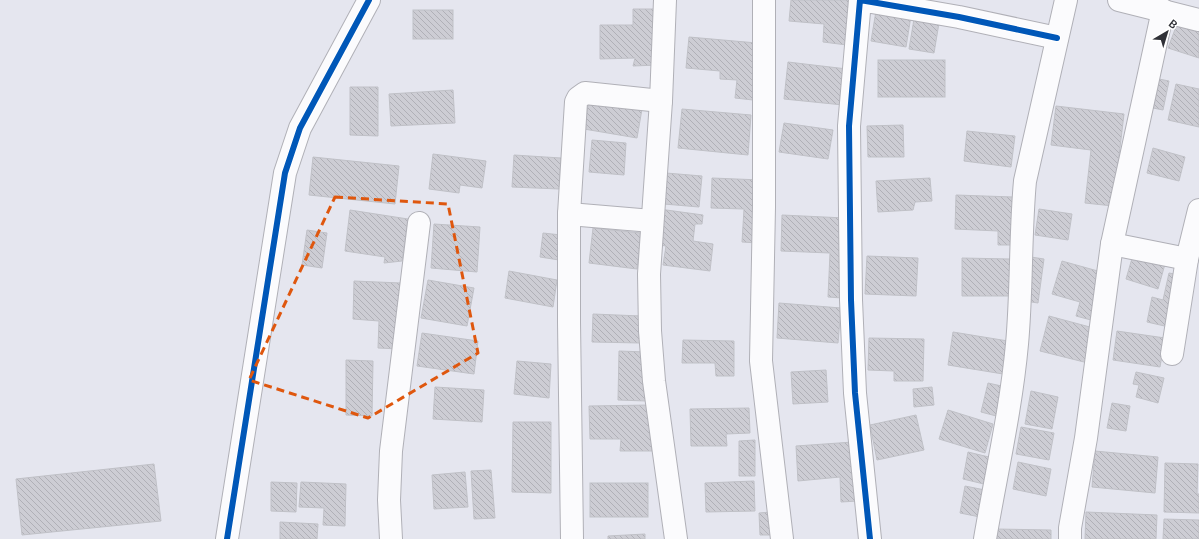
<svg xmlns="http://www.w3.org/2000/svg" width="1199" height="539" viewBox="0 0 1199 539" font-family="Lato,sans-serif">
	<defs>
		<pattern id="building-back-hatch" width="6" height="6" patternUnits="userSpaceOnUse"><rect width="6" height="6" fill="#cdcdd4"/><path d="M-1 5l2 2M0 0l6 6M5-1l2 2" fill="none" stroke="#b0b0b7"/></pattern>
	</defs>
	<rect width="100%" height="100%" fill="#e5e6ef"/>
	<g fill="url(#building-back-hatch)" stroke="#c0c1c7">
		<path d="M791,0H851L847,45L823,42L824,24L789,21Z"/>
		<path d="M633,9H656L658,65L633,66L635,58L600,59V25H633Z"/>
		<rect x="413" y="10" width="40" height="29"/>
		<path d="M876,11L911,16L906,47L871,41Z"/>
		<path d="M914,19L939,23L934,53L909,49Z"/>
		<path d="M1177,24L1199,31V58L1168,48Z"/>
		<path d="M689,37L757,43L753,100L735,98L737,80L720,79V71L686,68Z"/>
		<rect x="878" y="60" width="67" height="37"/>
		<path d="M788,62L847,69L843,105L784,99Z"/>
		<path d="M1154,78L1169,81L1163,110L1148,107Z"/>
		<path d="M1176,84L1199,89V127L1168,120Z"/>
		<path d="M350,87H378V136L350,135Z"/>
		<path d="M453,90L455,123L391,126L389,94Z"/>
		<path d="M589,100L642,109L637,138L584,129Z"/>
		<path d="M1056,106L1124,114L1113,206L1085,203L1091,150L1051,145Z"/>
		<path d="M682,109L751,115L748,155L678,148Z"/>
		<path d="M784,123L833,130L828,159L779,152Z"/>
		<path d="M903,125L904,157H868L867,126Z"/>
		<path d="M967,131L1015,136L1011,167L964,161Z"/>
		<path d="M592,140L626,143L624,175L589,172Z"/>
		<path d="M1153,148L1185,157L1179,181L1147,173Z"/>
		<path d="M433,154L486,161L482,188L460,185L459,193L429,189Z"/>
		<path d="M514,155L561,158L559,189L512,187Z"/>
		<path d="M313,157L399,166L395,204L309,195Z"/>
		<path d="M666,173L702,176L699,207L664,204Z"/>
		<path d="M712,178L761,180L758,243L742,242L744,209L711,208Z"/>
		<path d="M930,178L932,201L915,202L913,210L878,212L876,181Z"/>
		<path d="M956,195L1013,197L1011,245H998V231L955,229Z"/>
		<path d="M659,209L703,215L702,224H695L693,241L713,244L710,271L663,265L666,246L654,244Z"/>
		<path d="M1039,209L1072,214L1068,240L1035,235Z"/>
		<path d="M350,210L408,219L402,261L384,263L385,257L345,251Z"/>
		<path d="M782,215L845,218L842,298L828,297L830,253L781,251Z"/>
		<path d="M434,224L480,227L477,272L431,268Z"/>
		<path d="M593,228L641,233L637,269L589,263Z"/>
		<path d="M307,230L327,233L322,268L302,265Z"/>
		<path d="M543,233L561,235L559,260L540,257Z"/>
		<path d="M1133,255L1165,264L1158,289L1126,279Z"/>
		<path d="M867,256L918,258L916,296L865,294Z"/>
		<path d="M1031,257L1044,259L1038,303L1025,301Z"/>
		<path d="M962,258L1010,259V296H962Z"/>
		<path d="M1062,261L1105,273L1091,320L1076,316L1080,302L1052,294Z"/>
		<path d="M509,271L557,280L553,307L505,298Z"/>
		<path d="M1169,273L1180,275L1169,327L1147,322L1152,297L1163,300Z"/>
		<path d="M428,280L474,288L467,326L421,318Z"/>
		<path d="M354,281L401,283L399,349L378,348L379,321L353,319Z"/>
		<path d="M779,303L841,308L838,343L777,338Z"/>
		<path d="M593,314L641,316L640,343L592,342Z"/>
		<path d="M1049,316L1101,330L1092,364L1040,351Z"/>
		<path d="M1117,331L1165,338L1160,367L1113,360Z"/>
		<path d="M953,332L1008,341L1003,374L948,365Z"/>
		<path d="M422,333L478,341L474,374L417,366Z"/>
		<path d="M869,338L924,339L923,381H894V371L868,370Z"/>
		<path d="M683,340L734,341V376H716L715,363H682Z"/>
		<path d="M619,351L646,352V401L618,400Z"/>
		<path d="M346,360L373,361L372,416L346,415Z"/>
		<path d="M517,361L551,364L549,398L514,394Z"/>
		<path d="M826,370L828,402L793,404L791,372Z"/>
		<path d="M1136,372L1164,378L1158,403L1136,397L1139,385L1133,384Z"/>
		<path d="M988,383L1006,387L1000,417L981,412Z"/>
		<path d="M435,387L484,390L482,422L433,419Z"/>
		<path d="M932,387L934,405L914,407L913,389Z"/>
		<path d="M1031,391L1058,397L1052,429L1025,424Z"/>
		<path d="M1112,403L1130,406L1126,431L1107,428Z"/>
		<path d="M651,405L652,451H620L621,439H590L589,406Z"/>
		<path d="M749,408L750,433L726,434L727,446H691L690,409Z"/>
		<path d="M948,410L993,424L985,453L939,439Z"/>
		<path d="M916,415L924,450L877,460L870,425Z"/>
		<path d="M513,422H551V493L512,492Z"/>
		<path d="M1021,427L1054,433L1049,460L1016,454Z"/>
		<path d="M755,440V476H739V441Z"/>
		<path d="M853,442L858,501L841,502L840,477L798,481L796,446Z"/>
		<path d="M1095,451L1158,457L1155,493L1092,487Z"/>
		<path d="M968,452L993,458L988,485L963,479Z"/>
		<path d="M1018,462L1051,469L1046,496L1013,489Z"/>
		<path d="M1165,463L1198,464L1197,494H1199V513L1164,512Z"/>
		<path d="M154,464L161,521L22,535L16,479Z"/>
		<path d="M491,470L495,518L474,519L471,471Z"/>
		<path d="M465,472L468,507L434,509L432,475Z"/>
		<path d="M754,481L755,511L706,512L705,483Z"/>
		<path d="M271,482L297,483L296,512L271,511Z"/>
		<path d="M301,482L346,484L345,526L323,525L324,508L299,507Z"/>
		<rect x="590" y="483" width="58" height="34"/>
		<path d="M965,486L990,491L985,518L960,513Z"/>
		<path d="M771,512L772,535H760L759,513Z"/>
		<path d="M1086,512L1157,515L1156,539H1085Z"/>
		<path d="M1164,519L1199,520V539H1163Z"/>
		<path d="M280,522L318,524L317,539H280Z"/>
		<path d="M996,529L1051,530V539H996Z"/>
		<path d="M645,534V539H608V536Z"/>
	</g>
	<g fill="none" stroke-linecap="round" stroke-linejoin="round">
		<defs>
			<g id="minor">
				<path d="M665,0L661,101L649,274L650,331L654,381L676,539"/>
				<path d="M764,0V207L761,361L782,539"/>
				<path d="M1119,0L1199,20"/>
				<path d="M569,214L652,221"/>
				<path d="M1112,244L1187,259"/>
				<path d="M1172,354L1187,259L1199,210"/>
				<path d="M227,539L285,173L300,128L369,0"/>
				<path d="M391,539L389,500L391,451L419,223"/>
				<path d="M572,539L569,322V214L576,102L578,98L585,93L661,101"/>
				<path d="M870,539L855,393L851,300L849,126L860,0L959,17L1057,38"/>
				<path d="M985,539C996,474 1011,410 1017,344C1022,290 1020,235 1025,181L1066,0"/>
				<path d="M1070,539V528L1086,438L1112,244L1163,10"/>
			</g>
		</defs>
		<use href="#minor" stroke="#b0b0b7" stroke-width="24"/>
		<use href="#minor" stroke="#fbfbfd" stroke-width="22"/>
		<defs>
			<g id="cycleway">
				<path d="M227,539L285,173L300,128L369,0"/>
				<path d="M870,539L855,393L851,300L849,126L860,0L959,17L1057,38"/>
			</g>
		</defs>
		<use href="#cycleway" stroke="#fff" stroke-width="8"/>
		<use href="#cycleway" stroke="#0057b8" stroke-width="6"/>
	</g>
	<path fill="none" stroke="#df570e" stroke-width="3" stroke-dasharray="8 5" stroke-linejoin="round" d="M335,197L448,204L478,353L368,418L249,380Z"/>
	<g transform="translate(1167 32) rotate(38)" stroke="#ffffff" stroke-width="3" paint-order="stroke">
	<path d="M0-3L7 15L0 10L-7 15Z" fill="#303137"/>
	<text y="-6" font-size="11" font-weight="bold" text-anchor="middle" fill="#303137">B</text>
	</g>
</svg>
